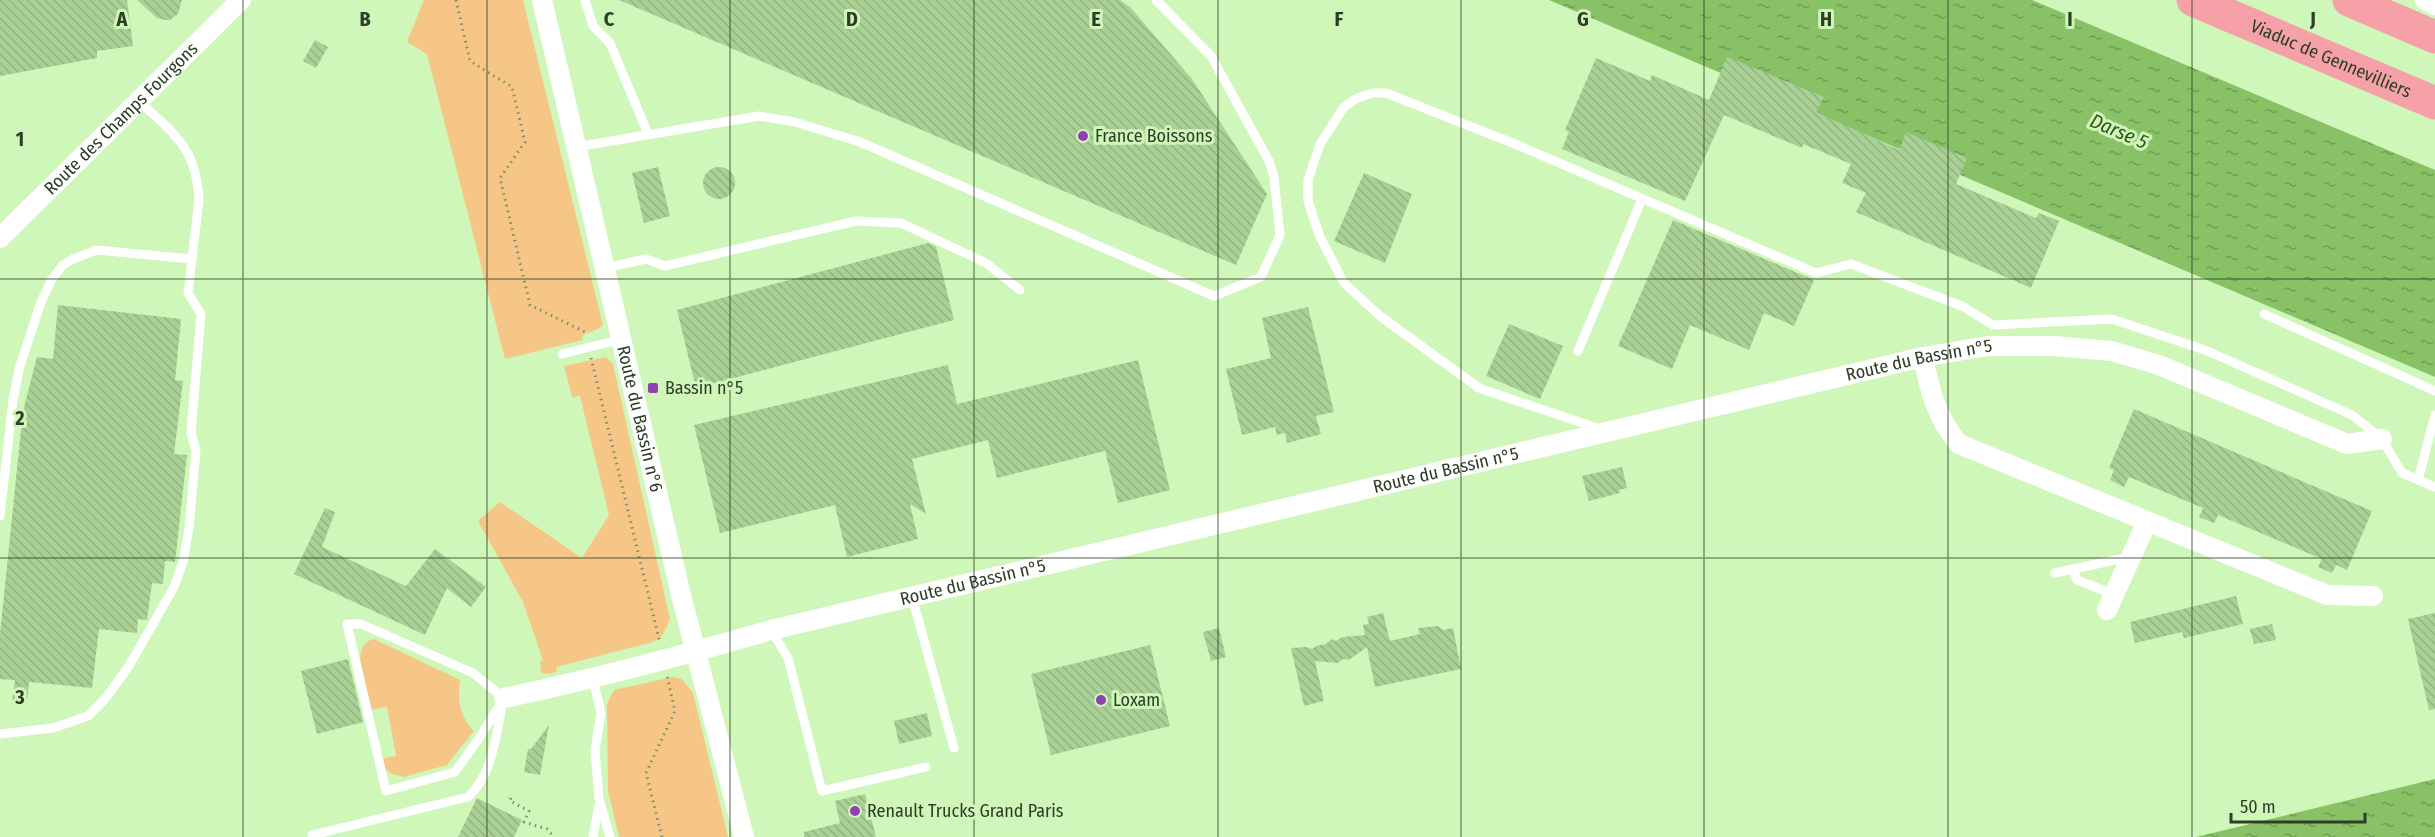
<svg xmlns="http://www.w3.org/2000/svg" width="2435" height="837" viewBox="0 0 2435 837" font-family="'Fira Sans Condensed',sans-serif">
	<defs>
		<pattern id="water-ripples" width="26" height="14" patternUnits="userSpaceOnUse" patternTransform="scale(1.5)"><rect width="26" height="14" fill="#88c166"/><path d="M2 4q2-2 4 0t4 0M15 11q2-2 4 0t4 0" fill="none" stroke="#709e54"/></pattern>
		<pattern id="building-back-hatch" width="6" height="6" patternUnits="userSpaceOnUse" patternTransform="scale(1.5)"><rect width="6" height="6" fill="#aad195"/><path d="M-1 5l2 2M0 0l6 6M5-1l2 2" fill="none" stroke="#93b480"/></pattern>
	</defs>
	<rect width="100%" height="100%" fill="#cff7ba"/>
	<g fill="#f5c686">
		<path d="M424,0H523L603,325C598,331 589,331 582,336L583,340L505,359L427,54L407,42Z"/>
		<path d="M606,357L613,364L670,619L663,635L653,642L556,667L557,672L546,674L541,672L540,662L543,660L523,602L478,521L500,502L582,558L609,515L580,396L572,397L564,366Z"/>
		<path d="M374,639L460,680C457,700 460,717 474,731L447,765L404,777L392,774L384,768L381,759L396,756L387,707L370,710C366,692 348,644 374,639Z"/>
		<path d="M673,677L682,679L693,693L728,837H619L608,791L607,704L614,690Z"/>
	</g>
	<g fill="url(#water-ripples)">
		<path d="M1549,0H2032L2435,170V377Z"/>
		<path d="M2435,779V837H2196Z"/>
	</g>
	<g fill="url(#building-back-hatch)">
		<path d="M0,0H127L133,46L97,51V58L0,76Z"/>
		<path d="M137,0H182L178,14L170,20H165L157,18Z"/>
		<path d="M619,0H1120L1130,7L1192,79L1267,194L1236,265Z"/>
		<path d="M315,40L328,47L316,68L303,61Z"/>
		<path d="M1727,57L1824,97L1816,112L1899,150L1906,132L1967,158L1956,184L2036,218L2039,213L2059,221L2031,288L1856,212L1866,193L1842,183L1851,164L1803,144L1802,148L1724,115L1685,201L1562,149L1569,132L1565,130L1596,58L1650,81L1652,75L1709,100Z"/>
		<circle cx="719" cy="183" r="16"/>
		<path d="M658,167L670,216L644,223L632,173Z"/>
		<path d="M1364,173L1412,194L1385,263L1334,241Z"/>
		<path d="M1673,220L1814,280L1794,326L1764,313L1749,350L1690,325L1672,369L1618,346Z"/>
		<path d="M928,243L936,247L954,320L696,388L677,310Z"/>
		<path d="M58,305L181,319L175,380L183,381L174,454L187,455L175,562L165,561L163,584L152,583L147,620L138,619L137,633L99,629L92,688L29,682L27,703L12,702L15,680L0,679V634L23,411L37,357L53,359Z"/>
		<path d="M1308,307L1334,412L1316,416L1321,434L1287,443L1285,433L1277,435L1275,427L1242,435L1226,369L1271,358L1262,318Z"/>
		<path d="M1509,324L1563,346L1540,399L1486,376Z"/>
		<path d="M1138,360L1170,490L1118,503L1105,451L997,478L988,440L912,459L926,514L910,504L918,539L847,557L835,505L720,533L694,425L948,365L957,404Z"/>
		<path d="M2134,409L2372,511L2347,570L2336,565L2332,573L2318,567L2322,559L2218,515L2214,523L2199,517L2203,508L2129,477L2124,487L2110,480L2114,470L2109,468Z"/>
		<path d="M1622,467L1627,488L1619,490L1620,493L1589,501L1582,476Z"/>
		<path d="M325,508L335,512L322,547L406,586L435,549L486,587L471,607L447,588L425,635L294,574Z"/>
		<path d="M2236,596L2243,624L2184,638L2182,632L2135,643L2130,622Z"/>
		<path d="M1383,613L1390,641L1420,634L1418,628L1438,626L1443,630L1453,628L1461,669L1375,687L1367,647L1349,660L1343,659L1338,663L1315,661L1324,701L1304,706L1291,648L1306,647L1312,649L1316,646L1326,644L1331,639L1335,641L1343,637L1365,635L1363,625L1369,624L1367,617Z"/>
		<path d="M2435,613V709L2429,710L2408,619Z"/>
		<path d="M2272,624L2276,640L2254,644L2250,629Z"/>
		<path d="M1219,628L1226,657L1211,661L1203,632Z"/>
		<path d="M1150,645L1170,726L1051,755L1031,674Z"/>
		<path d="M348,659L363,722L317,734L301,671Z"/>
		<path d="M927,713L932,736L899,744L894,721Z"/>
		<path d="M549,725L540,775L524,772L528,749H531Z"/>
		<path d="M865,794L876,837H804V832L840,823L835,801Z"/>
		<path d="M477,798L522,820L514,837H458Z"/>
	</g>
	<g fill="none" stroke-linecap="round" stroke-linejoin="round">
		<g stroke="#779269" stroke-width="3" stroke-dasharray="1.5 4.5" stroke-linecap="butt">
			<path d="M456,0L470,61L512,87L525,142L500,178L530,305L585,332V334"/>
			<path d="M591,358L660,643"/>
			<path d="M511,798L510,801L529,811L524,822L547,829L554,837"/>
			<path d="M662,837L646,773L675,711L667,676"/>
		</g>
		<g stroke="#fff" stroke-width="9">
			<path d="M585,0L593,26L610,43L648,134"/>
			<path d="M576,147L759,116L795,122L860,142L1214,296L1261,277L1280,235L1274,177L1269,161L1211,56L1156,0"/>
			<path d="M605,268L646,259L665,266L856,221L901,223L986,263L1020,290"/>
			<path d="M2264,314L2435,391"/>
			<path d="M1578,351L1642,199"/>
			<path d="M562,354L622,339"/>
			<path d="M1600,429L1479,388L1380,316L1344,283L1320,237L1308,201V180L1320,144L1344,107L1357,98L1373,93H1386L1515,144L1816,273L1851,264L1962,306L1993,325L2112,319L2205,350L2352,415L2382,439L2402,473L2435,487"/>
			<path d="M2418,480L2435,415"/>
			<path d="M0,516L13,400L20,366L41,302L52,279L63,265L73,259L97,250L192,259"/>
			<path d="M2073,569L2077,580L2103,590"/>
			<path d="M2055,573L2129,557"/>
			<path d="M912,597L954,748"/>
			<path d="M347,624H361L473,673L504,698L480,737L455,772L386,791Z"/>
			<path d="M771,630L788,658L822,791L926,767"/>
			<path d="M593,679L601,713L595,750L599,799L610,837"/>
			<path d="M0,734L53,728L88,716L105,699L129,666L174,587L183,562L189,528L196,451L191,432L201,314L188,293L199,200C196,147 175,135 139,101"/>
			<path d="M313,837L312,835L468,797C492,776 496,736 502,706"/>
			<path d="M593,837L599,805"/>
		</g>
		<g stroke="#fff" stroke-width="20">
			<path id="s1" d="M542,0L681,595L744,837"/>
			<path d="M2425,0L2435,5"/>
			<path id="s2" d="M0,238L241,0"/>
			<path d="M1923,357C1930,391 1936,417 1959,444L2327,595L2373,596"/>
			<path d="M2107,610L2147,522"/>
			<path id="s3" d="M504,698C594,679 682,656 771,630L1923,357L1988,346H2054L2112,351L2159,365L2347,444L2382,439"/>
		</g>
		<g stroke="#f6a1a7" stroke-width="33">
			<path id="s4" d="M2193,0L2435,103"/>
			<path d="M2349,0L2435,37"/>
		</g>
	</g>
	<path fill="none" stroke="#2e3e26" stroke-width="1.5" stroke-opacity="0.55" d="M243,0V837M487,0V837M730,0V837M974,0V837M1218,0V837M1461,0V837M1704,0V837M1948,0V837M2192,0V837M0,279H2435M0,558H2435"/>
	<g fill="#9141b1" stroke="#cff7ba" stroke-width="2">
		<circle cx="1083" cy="136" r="6"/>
		<rect x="647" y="382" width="12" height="12" rx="3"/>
		<circle cx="1101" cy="700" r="6"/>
		<circle cx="855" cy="811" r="6"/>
	</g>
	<g text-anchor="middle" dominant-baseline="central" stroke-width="6" stroke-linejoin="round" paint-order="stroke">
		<g font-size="18" fill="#2e3e26" stroke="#cff7ba">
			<text stroke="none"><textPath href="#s4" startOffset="150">Viaduc de Gennevilliers</textPath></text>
			<text stroke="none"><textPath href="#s2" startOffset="170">Route des Champs Fourgons</textPath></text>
			<text stroke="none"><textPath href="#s3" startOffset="1455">Route du Bassin n°5</textPath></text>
			<text stroke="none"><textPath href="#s1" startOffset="430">Route du Bassin n°6</textPath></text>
			<text stroke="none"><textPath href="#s3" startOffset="969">Route du Bassin n°5</textPath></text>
			<text stroke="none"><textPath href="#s3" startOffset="483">Route du Bassin n°5</textPath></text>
		</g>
		<g font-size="18" fill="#2e3e26" stroke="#cff7ba" text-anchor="start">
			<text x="1095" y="136">France Boissons</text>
			<text x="665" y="388">Bassin n°5</text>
			<text x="1113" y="700">Loxam</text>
			<text x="867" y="811">Renault Trucks Grand Paris</text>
		</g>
		<g font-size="20" font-style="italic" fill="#305517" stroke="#cff7ba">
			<text transform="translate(2119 131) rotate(23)">Darse 5</text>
		</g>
	</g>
	<g font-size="20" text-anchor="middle" font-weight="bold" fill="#2e3e26" stroke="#cff7ba" stroke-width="6" stroke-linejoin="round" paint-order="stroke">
		<text x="122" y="26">A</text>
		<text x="365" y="26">B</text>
		<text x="609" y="26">C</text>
		<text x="852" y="26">D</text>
		<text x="1096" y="26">E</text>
		<text x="1339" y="26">F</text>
		<text x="1583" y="26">G</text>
		<text x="1826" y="26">H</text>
		<text x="2070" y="26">I</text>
		<text x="2313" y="26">J</text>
		<text x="20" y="146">1</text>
		<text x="20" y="425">2</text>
		<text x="20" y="704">3</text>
	</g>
	<path d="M2231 813v9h134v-9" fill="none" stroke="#2e3e26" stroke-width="3"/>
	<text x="2240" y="813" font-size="18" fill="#2e3e26" stroke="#cff7ba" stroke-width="4.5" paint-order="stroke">50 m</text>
</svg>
